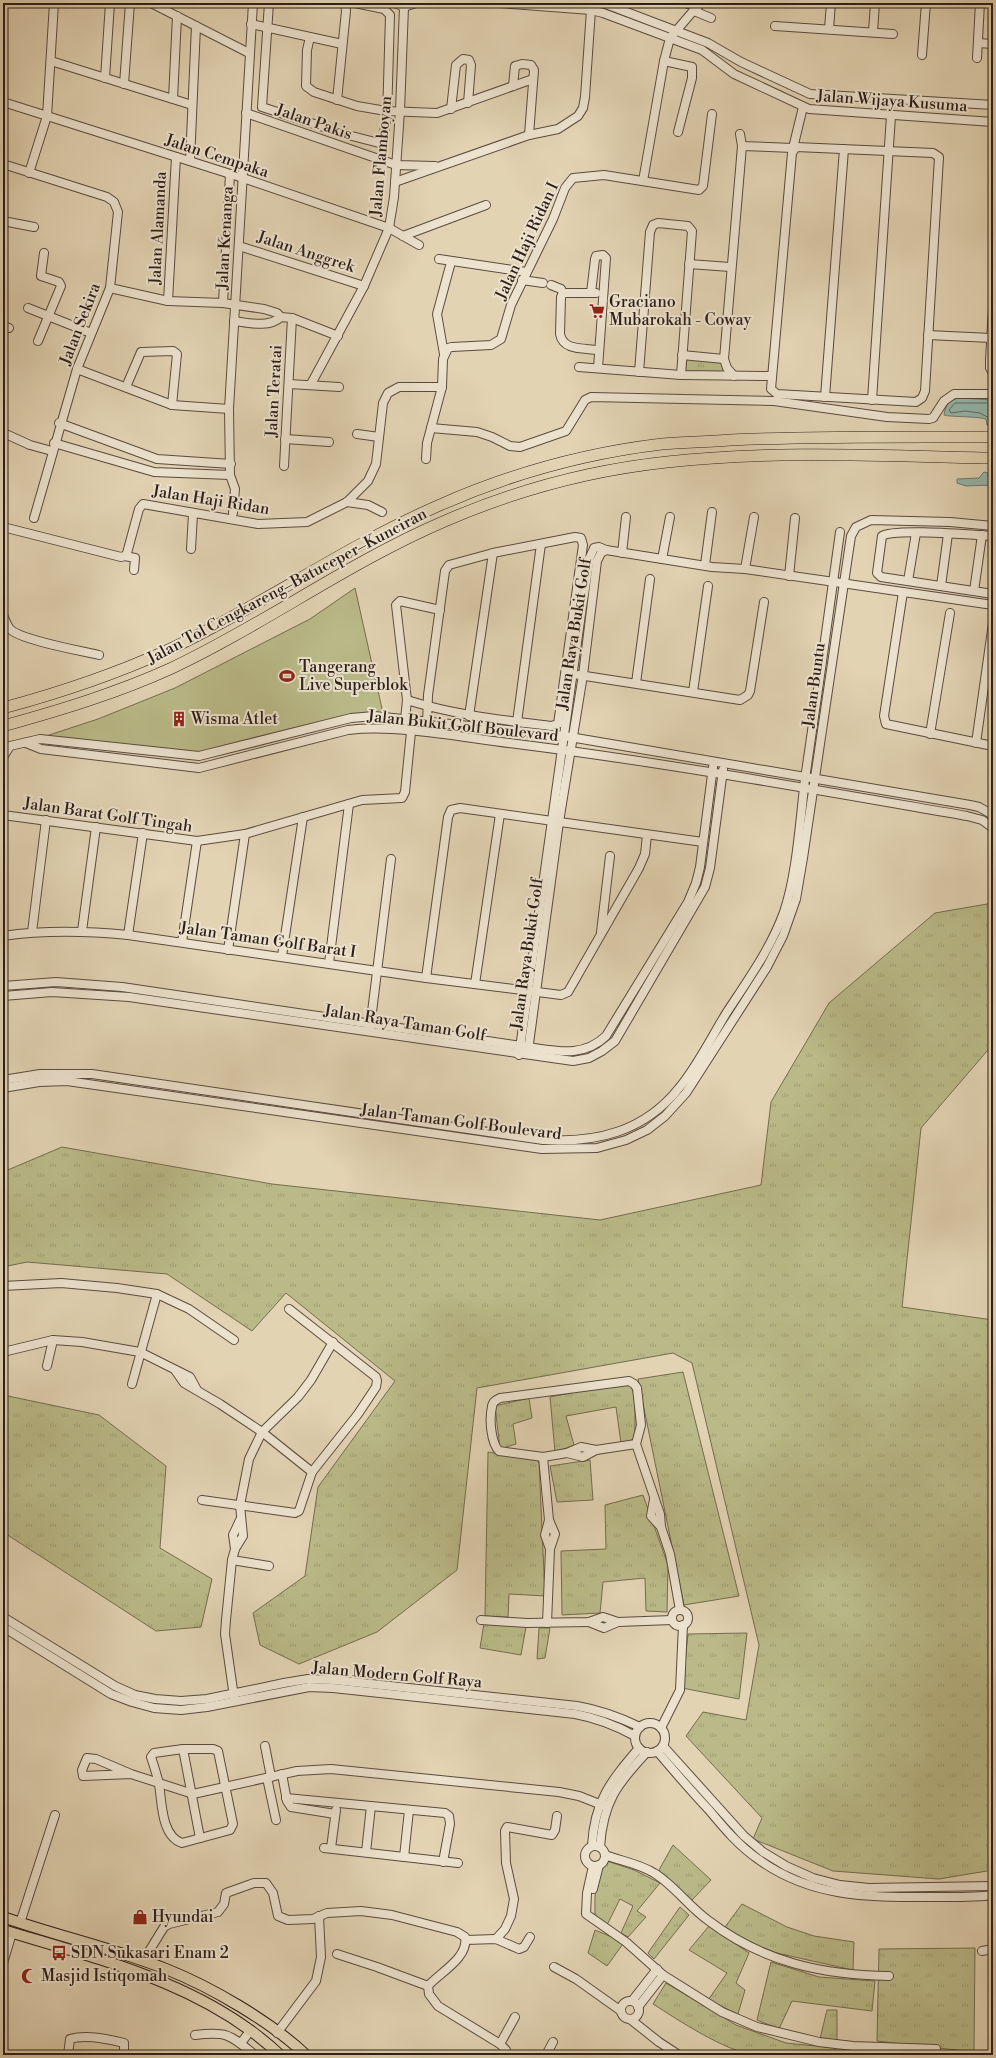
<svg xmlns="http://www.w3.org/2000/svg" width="996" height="2058" viewBox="0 0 996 2058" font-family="'Libre Bodoni',serif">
	<defs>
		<pattern id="grass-tufts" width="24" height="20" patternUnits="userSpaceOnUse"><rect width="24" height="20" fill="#baba88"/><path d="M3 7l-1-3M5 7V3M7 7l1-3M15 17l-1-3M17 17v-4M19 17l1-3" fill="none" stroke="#a09f75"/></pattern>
	</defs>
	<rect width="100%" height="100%" fill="#e2d3b3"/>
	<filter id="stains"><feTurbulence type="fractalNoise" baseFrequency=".005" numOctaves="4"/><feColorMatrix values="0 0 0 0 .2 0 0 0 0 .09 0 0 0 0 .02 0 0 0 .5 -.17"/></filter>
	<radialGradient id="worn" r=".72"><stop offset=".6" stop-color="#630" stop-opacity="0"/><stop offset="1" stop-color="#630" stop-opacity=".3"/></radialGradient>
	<g fill="url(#grass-tufts)" stroke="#736c50">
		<path d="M684,357L721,361L728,374L682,373Z"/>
		<path d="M993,903V1044L921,1128L902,1307L993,1320V1870L939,1879L833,1871L753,1839L762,1818L686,1736L703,1712L746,1720L759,1645L692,1363L673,1353L477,1388L457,1570L377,1632L299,1664L260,1645L253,1613L305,1576L318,1487L395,1381L286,1293L252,1331L167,1274L27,1262L3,1267V1172L62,1147L272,1184L600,1220L761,1185L771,1102L829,1003L935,913Z"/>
		<path d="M683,1372L739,1596L684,1605L638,1379Z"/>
		<path d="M622,1383L631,1386L635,1396V1439L621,1443L616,1407L566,1416L574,1445L555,1452L550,1397Z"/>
		<path d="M3,1395L99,1415L166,1466L160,1548L212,1579L201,1627L156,1631L3,1532Z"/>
		<path d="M529,1398L532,1418L513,1424L516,1444L500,1449L495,1406Z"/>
		<path d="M488,1452L539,1461L545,1596L509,1594L508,1617L485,1616Z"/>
		<path d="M590,1460L593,1500L557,1502L550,1466Z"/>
		<path d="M643,1495L668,1565L667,1612L646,1611L645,1578L603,1582L600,1613L562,1615L561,1551L606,1549L605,1505Z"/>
		<path d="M484,1623L526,1627L521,1655L480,1648Z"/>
		<path d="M539,1628H550L545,1658L537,1659Z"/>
		<path d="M747,1633L739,1699L682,1688L688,1634Z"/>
		<path d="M673,1845L711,1880L691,1901L659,1870Z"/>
		<path d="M607,1861L634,1870L660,1883L637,1911L646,1917L628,1937L621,1933L633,1906L620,1899L607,1925L595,1918C595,1899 593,1876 607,1861Z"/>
		<path d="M742,1904L787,1927L814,1936L854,1942L853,1970L772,1952L741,1937L725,1927Z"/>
		<path d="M680,1907L689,1915L654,1959L648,1953Z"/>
		<path d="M709,1926L749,1953L736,1983L745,1990L738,2014L708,2000L727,1973L689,1950Z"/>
		<path d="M595,1930L614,1938L623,1944L607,1966L588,1953Z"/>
		<path d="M975,1948L974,2052L877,2041L879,1949Z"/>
		<path d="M771,1962L819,1977L875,1981L872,2011L792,2001L779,2029L757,2020Z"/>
		<path d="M666,1983L736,2025L786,2043L835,2048L834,2055C809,2055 778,2058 754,2055C725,2051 678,2020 653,2004Z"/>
		<path d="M827,2010H837V2041L820,2039Z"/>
		<path d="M854,2052L914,2055H853Z"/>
	</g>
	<path fill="#baba88" stroke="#736c50" d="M355,588L383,713L348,715L213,752L185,755L43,737L98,719L175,688L310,619Z"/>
	<g fill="#95b8ac" stroke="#6b7a71">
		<path d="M960,398L993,400V420L991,425H987L986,419C975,416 948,417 944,415C945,405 950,399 960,398Z"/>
		<path d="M984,472L988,473V477L993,479V485L966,486L957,483V479L979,478Z"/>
	</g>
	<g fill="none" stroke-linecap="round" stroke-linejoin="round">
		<path stroke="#606b62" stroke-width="1" d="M993,403H955L949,410L951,413L965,411L980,413L993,420"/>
		<defs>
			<g id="minor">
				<path d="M151,3L249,53"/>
				<path d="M269,3L262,107L348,135L379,143L382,141L387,118L390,15L384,9L355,3"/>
				<path d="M395,3L404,7L416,3"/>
				<path d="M500,3L591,10L603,13L702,50L734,74L809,109L993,122"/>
				<path d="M603,3L708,43L741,62L810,94L993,105"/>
				<path d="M685,3L698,7"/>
				<path d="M694,11L711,18"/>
				<path d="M251,24L342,44"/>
				<path d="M775,26L893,34"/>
				<path d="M829,29L831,3"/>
				<path d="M873,32L875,3"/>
				<path d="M310,37L307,50L306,86L314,92L357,106L386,111L437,113L533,79"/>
				<path d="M978,43L993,44"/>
				<path d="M922,55L926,3"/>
				<path d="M977,58L980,3"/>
				<path d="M51,61L192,105"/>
				<path d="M664,61L692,67V78L678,132"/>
				<path d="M105,78L110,3"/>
				<path d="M124,84L130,3"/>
				<path d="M513,86L515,66L522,64L531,65L534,70L529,135"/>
				<path d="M173,99L177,16"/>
				<path d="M337,100L346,11L345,3"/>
				<path d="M3,102L243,178L389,228L419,245"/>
				<path d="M451,109L456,65L463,59L469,60L471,65L468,103"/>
				<path d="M246,113L396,165L435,166"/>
				<path d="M742,146L793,148L803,107"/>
				<path d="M796,147L933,153L939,157L925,391L922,398L916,402L777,394L771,389L792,153Z"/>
				<path d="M190,161L196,26"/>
				<path d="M3,164L107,197L114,202L118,212L110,288L77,369L34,518"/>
				<path d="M29,173L47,116L54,3"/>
				<path d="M643,181L664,61L670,38L700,3"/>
				<path d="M395,182L529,135L558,129L578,116L583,108L585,97L591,10"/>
				<path d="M3,221L34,227"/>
				<path d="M403,236L486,205"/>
				<path d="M239,246L364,286"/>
				<path d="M439,259L526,272"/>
				<path d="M689,264L730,267"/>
				<path d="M522,280L543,283"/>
				<path d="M551,285L561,289L563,293"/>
				<path d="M110,288L168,301L223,303L264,309L277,313L281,317L292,318L338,336"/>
				<path d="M591,293L595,259L596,256L603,255L606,258L598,368"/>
				<path d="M596,293H563L561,297L560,334C563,351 584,348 598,350"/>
				<path d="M168,301L176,157"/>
				<path d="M223,303L230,174"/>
				<path d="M993,307L990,360V368L993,373"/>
				<path d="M28,308L91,333"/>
				<path d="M234,321C249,323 269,328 281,317"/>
				<path d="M3,326L9,328"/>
				<path d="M928,335L991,338"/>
				<path d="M38,341L61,286L59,282L41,276L44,253"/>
				<path d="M444,354L437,314L451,262"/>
				<path d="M682,355L724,359"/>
				<path d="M579,367L681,375L772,376"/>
				<path d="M77,369L172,405L229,409"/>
				<path d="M639,372L650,232L653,225L658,223L688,226L692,231L681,375"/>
				<path d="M734,376L727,368L724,359L742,146L740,134"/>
				<path d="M289,384L339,387"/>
				<path d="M311,384L364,286L389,228L394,197L400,111L404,7"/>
				<path d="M126,387L141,352L173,351L177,354L172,405"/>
				<path d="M442,387L443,359L448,348L452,347L491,345L501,339L511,305L553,219L565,188L573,178L604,175L699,190L703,186L712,114"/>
				<path d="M825,397L844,149"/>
				<path d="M872,400L891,116"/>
				<path d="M59,423L157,459L231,464"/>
				<path d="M431,428L477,432L492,437L510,446L520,447L566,431L585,400L591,397L774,401L887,417L929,419L933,418L944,401L954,394H993"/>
				<path d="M357,434L379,437"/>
				<path d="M8,435L30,445L52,451"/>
				<path d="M285,439L329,442"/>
				<path d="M54,443L154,472L230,475"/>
				<path d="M284,466L292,318"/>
				<path d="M347,502L368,505L382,512"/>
				<path d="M233,513L235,489L230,475L229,409L253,3"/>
				<path d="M3,527L121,557L125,556L127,553L139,509L143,504L258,524L307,522L347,502L368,481L376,464L383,403L388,393L399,387H442L427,443L426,459"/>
				<path d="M993,536C974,535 894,528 882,536L877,573L881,577L993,594"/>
				<path d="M191,549L193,514"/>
				<path d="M622,553L626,517"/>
				<path d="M125,556L135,558L134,570"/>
				<path d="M662,559L670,517"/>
				<path d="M705,565L712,512"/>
				<path d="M745,569L754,517"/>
				<path d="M789,576L795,518"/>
				<path d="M908,581L916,533"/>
				<path d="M941,586L948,534"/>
				<path d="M974,591L982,535"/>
				<path d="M903,592L884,716L886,724L993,746"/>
				<path d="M3,615C5,619 7,626 10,629C20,640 82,651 99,655"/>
				<path d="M579,675L740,700L748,695L750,691L764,602"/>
				<path d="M636,683L650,579"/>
				<path d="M693,692L708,586"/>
				<path d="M407,700C454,715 502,720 551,726L558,724L583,545L581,538L575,537L493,553L449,565L445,571L428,695L427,726"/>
				<path d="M469,716L493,553"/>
				<path d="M405,720L407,700L396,605L400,601L440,610"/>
				<path d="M517,722L541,544"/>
				<path d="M930,734L950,613"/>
				<path d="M26,743L41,749L199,768L348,730C398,724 465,738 517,744C667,763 817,790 967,816L982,820L993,828"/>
				<path d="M976,743L993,623"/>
				<path d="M3,757L10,746L40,739L199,756L351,718L374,716L564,736L970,805L979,807L993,815"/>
				<path d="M3,815L197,841L245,834L362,800L402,798L405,792L411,732"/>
				<path d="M82,931L96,827"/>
				<path d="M32,932L46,820"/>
				<path d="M601,932L610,856"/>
				<path d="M128,935L143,833"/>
				<path d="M3,936C45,930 86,931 128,935L426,978L561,995L568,992L639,868L645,854L647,835"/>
				<path d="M182,942L197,841"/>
				<path d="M228,950L245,834"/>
				<path d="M282,956L303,817"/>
				<path d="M329,963L349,804"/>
				<path d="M426,978L448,817L451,810L460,808L703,842"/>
				<path d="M475,984L500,814"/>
				<path d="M3,986L56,982L122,987L528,1047C557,1051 583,1058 606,1036L688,902L696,883L700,867L713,767"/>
				<path d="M3,996L52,992L129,997L573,1061L589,1058L602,1051L615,1041L705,887L710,868L723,770"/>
				<path d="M370,1028L391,859"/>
				<path d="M528,1051L559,822L583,675L597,561L601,553L606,550"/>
				<path d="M519,1055L582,607L590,557L594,548L599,547L606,550L712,567L745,569L993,605"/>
				<path d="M3,1080L40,1074H92L543,1140C596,1143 644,1132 679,1088C697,1067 712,1036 727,1012C748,980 771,948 784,912C797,874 800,820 805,779C817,697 829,614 840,532"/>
				<path d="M3,1088L39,1082L67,1081L542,1149L597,1148L626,1140L647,1130L665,1116L686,1093L767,967L783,936L796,899L803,858L851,536L856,527L871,520L950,522L993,526"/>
				<path d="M3,1286L61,1283L117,1288L157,1294L189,1309L234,1340"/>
				<path d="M3,1352L53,1340L82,1342L140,1352L190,1377L197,1390"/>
				<path d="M47,1366L53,1340"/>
				<path d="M175,1370L184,1383L220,1404L262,1432L312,1472"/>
				<path d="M132,1384L157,1294"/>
				<path d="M596,1450L581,1447L567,1453L543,1457L499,1451C491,1443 489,1419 492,1407C492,1402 496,1400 500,1398L629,1381L634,1384L637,1388L641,1425L636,1444"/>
				<path d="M567,1453L583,1457L596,1450L636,1444L660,1514L661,1527L670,1554L680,1610"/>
				<path d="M543,1457L549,1520L545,1535L550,1549"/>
				<path d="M654,1499L651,1516L661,1527"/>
				<path d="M202,1500L295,1513L299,1511L312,1472L358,1414L376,1387L377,1381L376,1377L289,1309"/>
				<path d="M235,1549L233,1535L240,1520"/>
				<path d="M232,1560L269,1566"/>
				<circle cx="680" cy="1618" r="8"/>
				<path d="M3,1617L115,1686L135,1695L155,1699L181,1701L207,1699L284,1683L308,1679L334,1680L577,1706C600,1710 619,1717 640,1727"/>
				<path d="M481,1620L527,1623L589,1622L603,1617L618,1622"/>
				<path d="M589,1622L604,1628L618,1622L672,1620"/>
				<path d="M547,1623L550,1549L555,1534L549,1520"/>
				<path d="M3,1627L111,1694L132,1702L154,1708L181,1710L207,1707L309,1687L333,1688L575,1714C597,1718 615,1725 635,1736"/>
				<path d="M234,1697L225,1634L226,1620L232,1560L235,1549L243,1536L240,1505L249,1459L262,1432L298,1397L311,1380L333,1342"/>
				<circle cx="650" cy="1738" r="15"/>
				<path d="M661,1728L680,1690L683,1625"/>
				<path d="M265,1746L271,1777"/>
				<path d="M663,1746L744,1836L763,1852L786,1866L813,1878L840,1885L869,1888L993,1886"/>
				<path d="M183,1749H213L218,1751L233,1824L230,1830L182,1843C161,1836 162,1802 159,1784C157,1775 154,1766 151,1757L154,1753Z"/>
				<path d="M183,1749L200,1838"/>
				<path d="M657,1751C674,1771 691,1791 709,1810C724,1828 739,1846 758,1859C810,1897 866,1897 926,1897C948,1897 971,1898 993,1895"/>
				<path d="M131,1774L83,1776L82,1770L87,1758L96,1759L131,1774L193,1794L297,1771L331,1769L559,1792L579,1796L607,1807"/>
				<path d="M282,1774L287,1801L291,1807L335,1814"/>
				<path d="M267,1778L276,1820"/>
				<path d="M286,1798L445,1813L449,1816L450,1824L443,1862"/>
				<circle cx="595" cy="1856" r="10"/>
				<path d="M592,1846C594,1801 611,1781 639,1748"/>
				<path d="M600,1847C603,1802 617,1784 647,1752"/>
				<path d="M324,1848L458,1863"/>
				<path d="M331,1848L336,1810"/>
				<path d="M366,1852L371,1806"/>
				<path d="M605,1855C621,1861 640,1864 654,1873C674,1885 689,1907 709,1921C763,1962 822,1975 889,1976"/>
				<path d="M404,1857L409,1810"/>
				<path d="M593,1866L587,1893L586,1914L626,1942L663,1975L722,2012L757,2027L819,2042L853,2046L936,2049"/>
				<path d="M593,1889L599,1865"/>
				<path d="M20,1923L55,1815"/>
				<path d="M496,1939L505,1929L511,1916L514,1899L506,1863L505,1831L507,1827L552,1835L555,1830L557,1816"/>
				<path d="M466,1940L496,1939L519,1949L524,1947L530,1937"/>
				<path d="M982,1951L993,1949"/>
				<path d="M337,1954L377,1967L428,1986"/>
				<path d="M143,1961L164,1927L169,1924L218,1912L224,1904L226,1893L254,1883H266L273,1893L278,1916L288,1920L313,1919L327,1913L361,1911L392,1915L457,1932L465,1937C469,1958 439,1973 428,1986L429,1994L438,2006L500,2044L506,2050V2055"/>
				<path d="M3,1963L12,1933"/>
				<path d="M554,1967L576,1979L621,2011"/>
				<path d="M632,2001L657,1969"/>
				<circle cx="630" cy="2010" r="9"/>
				<path d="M638,2007L663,1975"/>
				<path d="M630,2019L659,2042L679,2055"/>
				<path d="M277,2033L316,1981L321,1957L319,1916"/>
				<path d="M195,2035C228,2031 230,2035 255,2055"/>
				<path d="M241,2043L250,2031"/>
				<path d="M500,2044L515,2017"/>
				<path d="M68,2055L70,2039C86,2034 108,2039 124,2043V2055"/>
				<path d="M546,2055L553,2042"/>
			</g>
			<g id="major">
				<path d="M3,1917C57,1936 113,1948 166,1969C211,1987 270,2021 306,2055"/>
				<path d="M3,1930C99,1959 205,1984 280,2055"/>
			</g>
			<g id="highway">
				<path d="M3,708C59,693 113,675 166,651C260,607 345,546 440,505C510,474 586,453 662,444C685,442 708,442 730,440C818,436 905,437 993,437"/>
				<path d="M3,726C61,710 117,693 172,668C265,624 349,562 445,521C514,491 592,470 667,462C776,450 885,456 993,458"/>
			</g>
		</defs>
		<use href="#minor" stroke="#5a4b40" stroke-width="10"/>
		<use href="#major" stroke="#2c1e19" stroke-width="12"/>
		<use href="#highway" stroke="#2c1e19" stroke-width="12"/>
		<use href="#minor" stroke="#ece2ce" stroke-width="8"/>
		<use href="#major" stroke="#e2d3b3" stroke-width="10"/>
		<use href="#highway" stroke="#e2d3b3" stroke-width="11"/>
	</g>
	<defs>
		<symbol id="supermarket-bare" viewBox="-9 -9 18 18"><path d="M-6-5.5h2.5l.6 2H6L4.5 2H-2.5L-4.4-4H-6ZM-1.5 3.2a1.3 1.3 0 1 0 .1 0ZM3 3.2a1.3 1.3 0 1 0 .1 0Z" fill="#8f2418" stroke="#ece2ce" stroke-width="2.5" paint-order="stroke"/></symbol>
		<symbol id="stadium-bare" viewBox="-9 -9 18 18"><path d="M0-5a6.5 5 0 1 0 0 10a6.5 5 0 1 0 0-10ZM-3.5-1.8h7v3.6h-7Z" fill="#8f2418" stroke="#ece2ce" stroke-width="2.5" paint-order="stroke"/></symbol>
		<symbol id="building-bare" viewBox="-9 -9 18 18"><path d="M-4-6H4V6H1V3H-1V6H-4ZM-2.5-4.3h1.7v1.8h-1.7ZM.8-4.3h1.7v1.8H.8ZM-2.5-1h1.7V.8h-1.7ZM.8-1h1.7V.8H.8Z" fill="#8f2418" stroke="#ece2ce" stroke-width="2.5" paint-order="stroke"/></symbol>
		<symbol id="shop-bare" viewBox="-9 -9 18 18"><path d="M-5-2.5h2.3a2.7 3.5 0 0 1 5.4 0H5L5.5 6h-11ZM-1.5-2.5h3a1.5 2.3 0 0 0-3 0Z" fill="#8f2418" stroke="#ece2ce" stroke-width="2.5" paint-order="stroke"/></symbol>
		<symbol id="bus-bare" viewBox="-9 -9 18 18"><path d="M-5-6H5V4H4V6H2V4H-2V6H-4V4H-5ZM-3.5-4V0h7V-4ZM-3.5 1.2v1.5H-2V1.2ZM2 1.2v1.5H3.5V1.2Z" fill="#8f2418" stroke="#ece2ce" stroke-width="2.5" paint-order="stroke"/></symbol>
		<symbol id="mosque-bare" viewBox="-9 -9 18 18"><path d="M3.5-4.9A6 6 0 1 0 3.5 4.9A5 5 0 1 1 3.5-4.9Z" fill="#8f2418" stroke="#ece2ce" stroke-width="2.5" paint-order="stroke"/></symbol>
	</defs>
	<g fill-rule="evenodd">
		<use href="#supermarket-bare" x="586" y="300" width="22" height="22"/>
		<use href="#stadium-bare" x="276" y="665" width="22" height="22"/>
		<use href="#building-bare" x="168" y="708" width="22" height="22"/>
		<use href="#shop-bare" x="129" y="1906" width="22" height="22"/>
		<use href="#bus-bare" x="48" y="1942" width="22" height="22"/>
		<use href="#mosque-bare" x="18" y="1965" width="22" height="22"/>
	</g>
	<g text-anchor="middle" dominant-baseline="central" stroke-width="4" stroke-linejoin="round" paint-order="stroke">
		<g font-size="16" fill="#2c1e19" stroke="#ece2ce">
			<text transform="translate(892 101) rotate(4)">Jalan Wijaya Kusuma</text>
			<text transform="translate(314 122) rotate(19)">Jalan Pakis</text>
			<text transform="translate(217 156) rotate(18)">Jalan Cempaka</text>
			<text transform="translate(381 156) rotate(-85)">Jalan Flamboyan</text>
			<text transform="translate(158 228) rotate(-87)">Jalan Alamanda</text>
			<text transform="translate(225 238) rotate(-87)">Jalan Kenanga</text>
			<text transform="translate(527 241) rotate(-65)">Jalan Haji Ridan I</text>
			<text transform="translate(306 252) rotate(18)">Jalan Anggrek</text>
			<text transform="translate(80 324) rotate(-69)">Jalan Sekira</text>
			<text transform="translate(274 391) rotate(-87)">Jalan Teratai</text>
			<text transform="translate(211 500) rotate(9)">Jalan Haji Ridan</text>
			<text transform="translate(287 586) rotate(-28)">Jalan Tol Cengkareng–Batuceper–Kunciran</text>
			<text transform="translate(574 634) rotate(-81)">Jalan Raya Bukit Golf</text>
			<text transform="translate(814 685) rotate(-82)">Jalan Buntu</text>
			<text transform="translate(463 726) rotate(6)">Jalan Bukit Golf Boulevard</text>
			<text transform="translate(108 815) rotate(8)">Jalan Barat Golf Tingah</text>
			<text transform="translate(268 940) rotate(8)">Jalan Taman Golf Barat I</text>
			<text transform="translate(527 954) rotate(-82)">Jalan Raya Bukit Golf</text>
			<text transform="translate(405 1023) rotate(9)">Jalan Raya Taman Golf</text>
			<text transform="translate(461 1122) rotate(7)">Jalan Taman Golf Boulevard</text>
			<text transform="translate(397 1675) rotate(5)">Jalan Modern Golf Raya</text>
		</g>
		<g font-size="16" fill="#2c1e19" stroke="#ece2ce" text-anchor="start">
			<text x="609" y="302">Graciano<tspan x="609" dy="18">Mubarokah - Coway</tspan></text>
			<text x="299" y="667">Tangerang<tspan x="299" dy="18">Live Superblok</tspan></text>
			<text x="191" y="719">Wisma Atlet</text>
			<text x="152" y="1917">Hyundai</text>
			<text x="71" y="1953">SDN Sukasari Enam 2</text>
			<text x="41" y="1976">Masjid Istiqomah</text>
		</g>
	</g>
	<rect width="996" height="2058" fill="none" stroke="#e2d3b3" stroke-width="16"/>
	<rect x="4" y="4" width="988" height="2050" fill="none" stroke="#2c1e19" stroke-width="2"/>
	<rect x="8" y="8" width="980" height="2042" fill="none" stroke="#2c1e19"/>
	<rect width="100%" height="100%" filter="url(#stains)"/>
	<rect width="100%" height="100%" fill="url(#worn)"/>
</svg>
